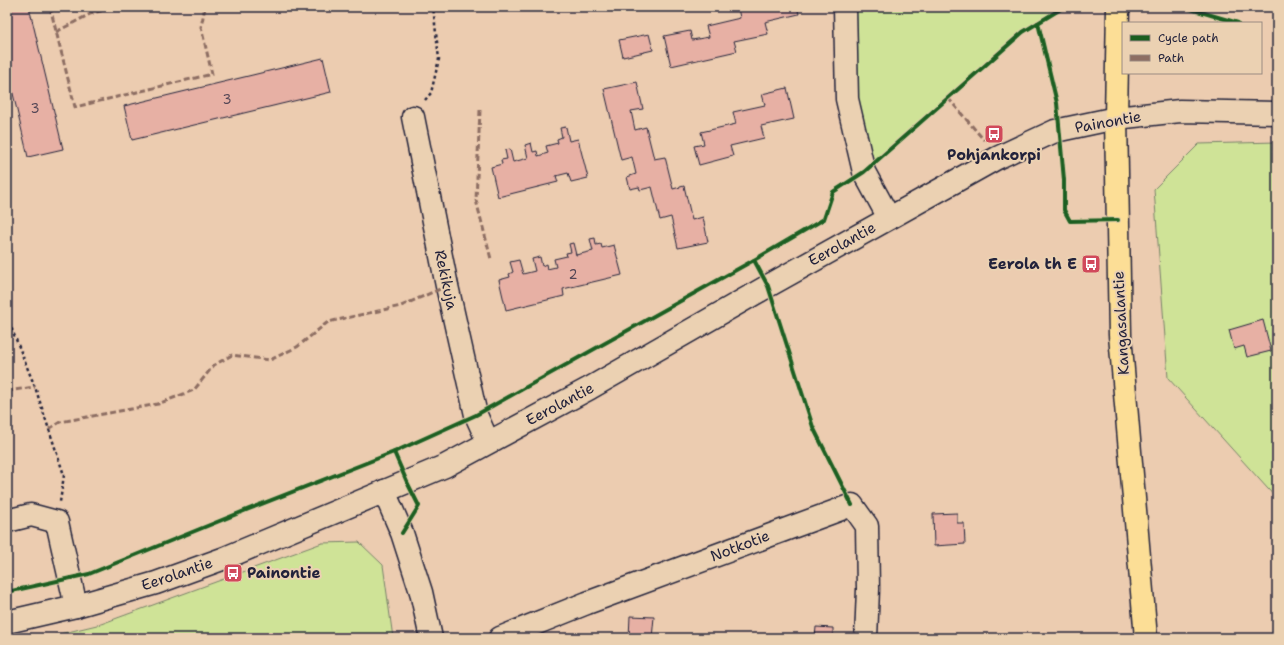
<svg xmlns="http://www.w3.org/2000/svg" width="1284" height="645" viewBox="0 0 1284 645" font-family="'Shantell Sans',sans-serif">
	<rect width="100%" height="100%" fill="#ecccb0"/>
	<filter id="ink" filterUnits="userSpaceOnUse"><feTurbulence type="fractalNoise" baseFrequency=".025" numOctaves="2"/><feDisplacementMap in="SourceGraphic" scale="8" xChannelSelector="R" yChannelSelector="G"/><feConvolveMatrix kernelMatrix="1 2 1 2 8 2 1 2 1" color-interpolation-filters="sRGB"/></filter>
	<g filter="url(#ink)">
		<g fill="#cfe397" stroke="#788269">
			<path d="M845,7H1064L1023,32L864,172Z"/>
			<path d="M1277,142V499L1168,378L1154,189L1199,144Z"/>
			<path d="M359,542L383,565L393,638H43L101,624L322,543Z"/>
		</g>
		<g fill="#e7b0a4" stroke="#22223b">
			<path d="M7,7H29L63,149L28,157L7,68Z"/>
			<path d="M741,7H797L799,14L765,22L768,34L734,41L737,51L671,66L664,36L690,31L692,40L709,37L706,26L740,18L738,8Z"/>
			<path d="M649,34L653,50L623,57L619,40Z"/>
			<path d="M323,58L331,92L132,140L124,106Z"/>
			<path d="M637,82L643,109L631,111L635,130L646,127L654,159L665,157L673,189L684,186L692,220L703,217L708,242L678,248L671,217L660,220L652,187L640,190L639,187L630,189L627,177L636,174L632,157L621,160L604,89Z"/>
			<path d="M787,88L794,119L761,126L764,138L730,146L733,156L699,165L694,146L704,144L701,132L736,124L733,112L765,105L762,94Z"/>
			<path d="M566,127L569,141L578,139L588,178L571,182L568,173L556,176L558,182L498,197L491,167L502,164L501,160L507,159L505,150L510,149L513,162L528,158L525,145L531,143L533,152L537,151L538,156L548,153L546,146L558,143L557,139L562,137L560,128Z"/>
			<path d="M595,238L596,245L601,244L602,248L614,245L622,275L563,289L564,296L506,310L499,280L510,277L509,274L513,272L510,262L519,260L523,274L535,271L532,259L540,257L542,266L546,264L547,269L556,267L554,259L567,256L566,253L571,252L569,244L573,243L576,255L593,251L590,239Z"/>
			<path d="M1263,320L1271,351L1247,357L1244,346L1234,349L1229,330Z"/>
			<path d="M957,513V523H964L965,544L934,546L933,514Z"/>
			<path d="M630,616L654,617L652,638H629Z"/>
			<path d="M816,627L833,628V638H815Z"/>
		</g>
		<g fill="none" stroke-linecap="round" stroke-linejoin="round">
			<defs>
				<g id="minor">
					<path d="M845,7L847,99L864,172L889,218"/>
					<path d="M413,117L447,286L476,415L488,442"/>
					<path d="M384,491L402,533L421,592L431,638"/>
					<path d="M7,521L31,515L57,522L76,606"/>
					<path d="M7,622L76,606L156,583L225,558L445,466L590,388L768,286L997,158L1055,131L1116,118L1180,111L1277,113"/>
					<path d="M500,638L587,603L852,505L867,526L868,589L866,638"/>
				</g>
				<path id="major" d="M1118,7L1116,118L1120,335L1146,638"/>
			</defs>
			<use href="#minor" stroke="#22223b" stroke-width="25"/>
			<use href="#major" stroke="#22223b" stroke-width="25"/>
			<g stroke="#22223b" stroke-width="2.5" stroke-dasharray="3 3" stroke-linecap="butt">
				<path d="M425,100L431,93L439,59L433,7"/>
				<path d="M7,317L35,387L64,475L60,502"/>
			</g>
			<use href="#minor" stroke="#ebd1b2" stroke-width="22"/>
			<use href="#major" stroke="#fcde96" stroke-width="22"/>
			<g stroke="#8d6e63" stroke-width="3" stroke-dasharray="6 3" stroke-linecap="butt">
				<path d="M50,7L75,107L212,74L201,27L205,7"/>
				<path d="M56,32L90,14L114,7"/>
				<path d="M948,98L984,140"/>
				<path d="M480,110L476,200L491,259"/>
				<path d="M7,391L35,387"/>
				<path d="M49,429L60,422L158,404L194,390L214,365L232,355L270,360L297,347L328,322L401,306L447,286"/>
			</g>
			<defs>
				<g id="cycleway">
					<path d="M1184,7L1238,23"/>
					<path d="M1038,23L1057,103L1064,180V210L1070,221L1118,220"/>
					<path d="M394,452L407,482L419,506L402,533"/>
					<path d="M852,505L813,427L768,286L754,260L824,219L833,192L864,172L1023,32L1064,7"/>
					<path d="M7,592L89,574L249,509L394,452L476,415L754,260"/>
				</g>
			</defs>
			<use href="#cycleway" stroke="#ebd1b2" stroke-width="6"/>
			<use href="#cycleway" stroke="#1b5e20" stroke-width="4"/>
		</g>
	</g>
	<defs>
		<symbol id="bus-square" viewBox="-11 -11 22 22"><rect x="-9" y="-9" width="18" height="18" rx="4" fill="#d1495b" stroke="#ebd1b2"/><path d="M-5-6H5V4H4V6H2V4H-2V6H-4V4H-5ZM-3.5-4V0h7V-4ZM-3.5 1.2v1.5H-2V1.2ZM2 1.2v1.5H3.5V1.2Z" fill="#fff"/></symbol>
	</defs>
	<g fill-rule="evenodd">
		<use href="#bus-square" x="983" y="123" width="22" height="22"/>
		<use href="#bus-square" x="1080" y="253" width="22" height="22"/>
		<use href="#bus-square" x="222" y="562" width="22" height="22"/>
	</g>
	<g text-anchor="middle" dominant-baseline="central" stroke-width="4" stroke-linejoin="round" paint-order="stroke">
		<g font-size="13" fill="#534655">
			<text x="227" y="99">3</text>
			<text x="35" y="108">3</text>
			<text x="573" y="274">2</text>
		</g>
		<g font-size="15" fill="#22223b" stroke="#ebd1b2">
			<text transform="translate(1108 122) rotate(-10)">Painontie</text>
			<text transform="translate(842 244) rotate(-29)">Eerolantie</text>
			<text transform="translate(446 280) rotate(78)">Rekikuja</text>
			<text transform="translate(1121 323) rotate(-93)">Kangasalantie</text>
			<text transform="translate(560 404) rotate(-28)">Eerolantie</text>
			<text transform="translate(740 546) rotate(-21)">Notkotie</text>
			<text transform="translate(177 574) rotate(-19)">Eerolantie</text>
		</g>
		<g font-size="15" font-weight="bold" fill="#22223b" stroke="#ebd1b2">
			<text x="994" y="155">Pohjankorpi</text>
			<text x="1077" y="264" text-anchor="end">Eerola th E</text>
			<text x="247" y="573" text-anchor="start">Painontie</text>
		</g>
	</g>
	<rect width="1284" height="645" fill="none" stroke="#ebd1b2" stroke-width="24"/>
	<rect x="12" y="12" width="1260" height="621" fill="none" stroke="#22223b" stroke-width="1.5" filter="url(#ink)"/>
	<rect x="1122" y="22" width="140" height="52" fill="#ebd1b2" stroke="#9b8b82"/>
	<rect x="1130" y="35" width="20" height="6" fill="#1b5e20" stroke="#9b8b82"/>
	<text x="1158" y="42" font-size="12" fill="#22223b">Cycle path</text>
	<rect x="1130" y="55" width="20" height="6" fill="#8d6e63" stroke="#9b8b82"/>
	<text x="1158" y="62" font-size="12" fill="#22223b">Path</text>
</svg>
